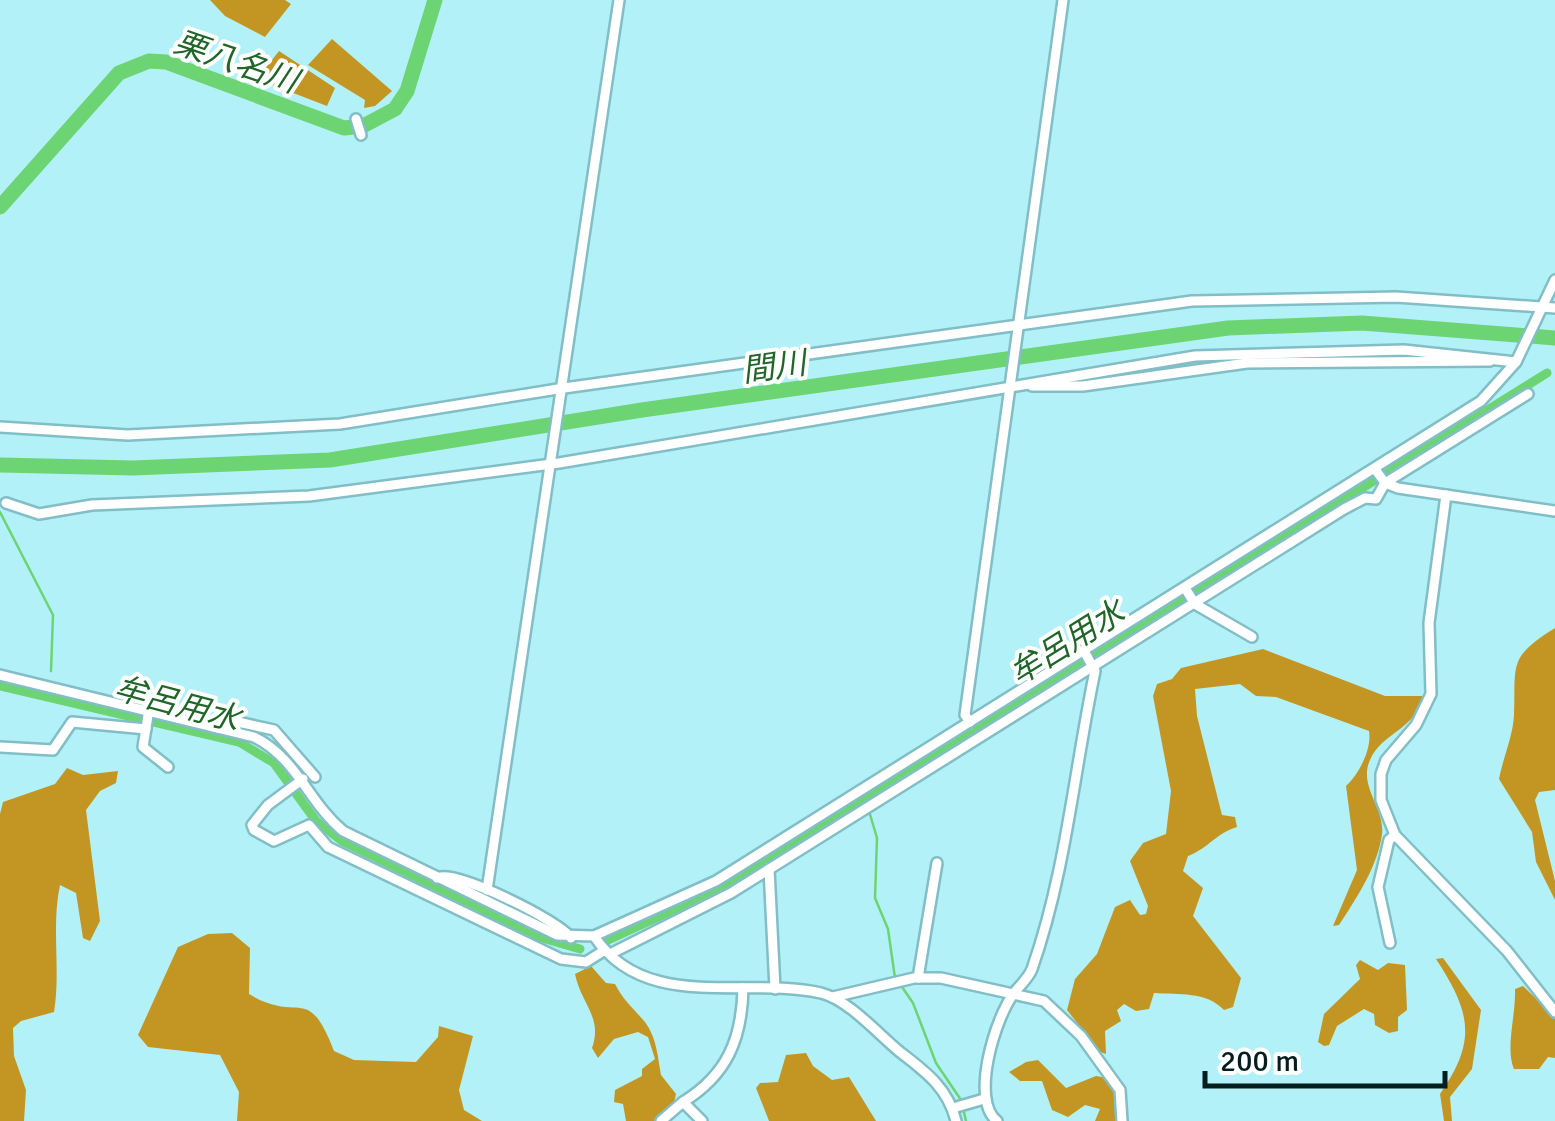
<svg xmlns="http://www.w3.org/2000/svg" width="1555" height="1121" viewBox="0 0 1555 1121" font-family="Signika,'Noto Sans JP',sans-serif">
	<rect width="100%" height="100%" fill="#b3f1f8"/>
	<g fill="#c39624">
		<path d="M210,0H285L291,4L265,37L225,16Z"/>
		<path d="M332,39L392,91L375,106L364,108L365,100L308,65Z"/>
		<path d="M279,51L335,88L327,106L257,79Z"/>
		<path d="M1555,628V790L1539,792L1535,800L1555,881V900L1536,862L1532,832L1499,779C1503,758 1513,736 1514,715C1516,665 1507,658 1555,628Z"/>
		<path d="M1263,649L1385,696H1423C1417,729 1382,732 1370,760C1358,786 1385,808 1382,834C1378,866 1356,899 1339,925L1333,926L1357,870L1346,786C1359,774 1372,749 1369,731L1276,697L1256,696L1240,684L1195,689L1197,716L1222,815L1235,817L1237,827C1216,833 1209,848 1188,856L1183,871L1203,888L1193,916L1241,978L1233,1007L1224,1010C1206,991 1179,995 1154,993L1149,1009L1136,1011L1124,1004L1117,1010L1121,1021L1105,1031L1106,1054L1100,1052L1067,1010L1075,979L1097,954L1115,907L1130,900L1140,915L1146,914L1148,906L1130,861L1143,843L1166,834L1171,791L1153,696L1157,684L1172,679L1181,668Z"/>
		<path d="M67,768L83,775L118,771L116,783L100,791L86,810L100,921L90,941L83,938L76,893L60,885C51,927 61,970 54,1012L21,1021L13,1028L14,1056L26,1090L24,1121H0V814L3,802L55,784Z"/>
		<path d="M232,933L250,948L249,994C300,1025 307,981 334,1051L354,1060L416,1062L438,1037L439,1026L473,1036L459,1090L464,1110L482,1121H237L239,1092L220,1055L148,1047L138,1035L178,947L208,934Z"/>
		<path d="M1443,958L1481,1010L1472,1069L1450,1097L1452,1121H1444L1440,1094C1478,1040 1470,1011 1436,959Z"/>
		<path d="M1360,960L1378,970L1388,963L1405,965L1407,1010L1398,1017V1031L1389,1033L1375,1025L1374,1014L1364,1009L1337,1026L1329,1045L1324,1046L1318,1042L1324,1014L1360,979L1356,965Z"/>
		<path d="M591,966L606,983L615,984C623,1000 634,1009 645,1022C657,1038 658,1059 661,1075L676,1094L674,1103L656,1121H626L623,1104L614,1102L615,1090L642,1076V1069L655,1059L648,1037L638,1032L614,1039L598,1058L592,1048C603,1017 581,1004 575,974Z"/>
		<path d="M1523,986L1555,1017V1058L1548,1057L1539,1069H1514C1505,1048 1516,1016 1515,989Z"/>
		<path d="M806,1053L813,1066L832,1080L849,1077L876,1121H769L756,1088L760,1083L778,1082L786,1055Z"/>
		<path d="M1038,1060L1066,1088L1096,1076L1108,1078L1117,1093V1121H1095L1100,1109L1085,1105L1068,1117L1052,1110L1042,1081H1020L1009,1072L1026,1062Z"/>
	</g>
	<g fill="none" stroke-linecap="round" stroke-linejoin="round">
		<g stroke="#6cd473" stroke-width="2.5">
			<path d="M0,512L53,615L51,671"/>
			<path d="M869,811L877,838L875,898L888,929L895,978"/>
			<path d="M900,984L913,1003L936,1063L961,1100"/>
			<path d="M963,1108L966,1121"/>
		</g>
		<g stroke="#6cd473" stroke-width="9">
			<path d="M0,686L239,742L274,763L316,821L342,841L539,937L580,949"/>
			<path d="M606,941L717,890L1547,373"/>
		</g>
		<g stroke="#6cd473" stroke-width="15">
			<path d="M0,207L119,73L149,61L166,62L344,128L363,126L395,109L407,91L435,0"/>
			<path d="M0,465L133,468L330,460L642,410L1228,328L1362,323L1555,338"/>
		</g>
		<defs>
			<g id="minor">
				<path d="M356,119L361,135"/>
				<path d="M1032,386H1083L1247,363L1490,361"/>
				<path d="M0,427L128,435L340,424L564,388L1192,301L1396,297L1555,308"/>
				<path d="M1375,469L1385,483L1398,488L1555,511"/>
				<path d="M1446,495L1429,623L1431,694L1416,725L1386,760L1381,774V800L1395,835L1507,951L1555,1012"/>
				<path d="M6,503L39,514L92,505L309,496L559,463L1195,356L1404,350L1516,362"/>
				<path d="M1185,588L1195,604L1252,637"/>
				<path d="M0,675L254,737C297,758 308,802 343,831L557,935L594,936L716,881L1481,401L1516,362L1555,280"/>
				<path d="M149,709L143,747L168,767"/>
				<path d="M970,722L965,715L1063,0"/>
				<path d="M227,728L238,722L274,730L315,777"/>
				<path d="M0,747L53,750L72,722L146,729"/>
				<path d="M303,779L268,805L252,825L254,830L274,841L309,825L328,847L561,959L586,962L605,950"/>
				<path d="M769,869L775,989"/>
				<path d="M437,878C453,868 560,921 571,938"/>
				<path d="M487,890L619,0"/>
				<path d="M594,936C645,1013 745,976 821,993C849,1000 878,1034 900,1052C926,1072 948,1088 956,1121"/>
				<path d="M1390,943L1378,887L1389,840L1395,835"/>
				<path d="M610,954L731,893L1344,509L1365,498L1376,499L1385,483L1528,394"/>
				<path d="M918,978L937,863"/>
				<path d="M833,997L914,978H941L1044,1001L1081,1036L1120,1090L1122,1121"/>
				<path d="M953,1108L984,1099"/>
				<path d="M661,1121L683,1102"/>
				<path d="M702,1121L683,1102C727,1075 742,1039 743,988"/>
				<path d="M997,1121C970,1100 995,1018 1014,993C1020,985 1028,979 1032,969C1066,872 1074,771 1095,671L1084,651"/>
			</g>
		</defs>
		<use href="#minor" stroke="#81bec5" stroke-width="14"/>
		<use href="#minor" stroke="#fff" stroke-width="9"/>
	</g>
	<g text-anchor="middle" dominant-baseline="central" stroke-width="8" stroke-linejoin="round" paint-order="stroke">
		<g font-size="32" font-style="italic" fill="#206628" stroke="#fff">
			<text transform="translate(236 62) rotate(19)">栗八名川</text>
			<text transform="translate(774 367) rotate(-8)">間川</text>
			<text transform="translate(1067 643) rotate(-32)">牟呂用水</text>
			<text transform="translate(177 704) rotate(15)">牟呂用水</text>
		</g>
	</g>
	<path d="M1205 1071v15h240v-15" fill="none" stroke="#041d1f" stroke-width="5"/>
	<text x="1220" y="1071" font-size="30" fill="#041d1f" stroke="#ffffff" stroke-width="8" paint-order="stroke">200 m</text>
</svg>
